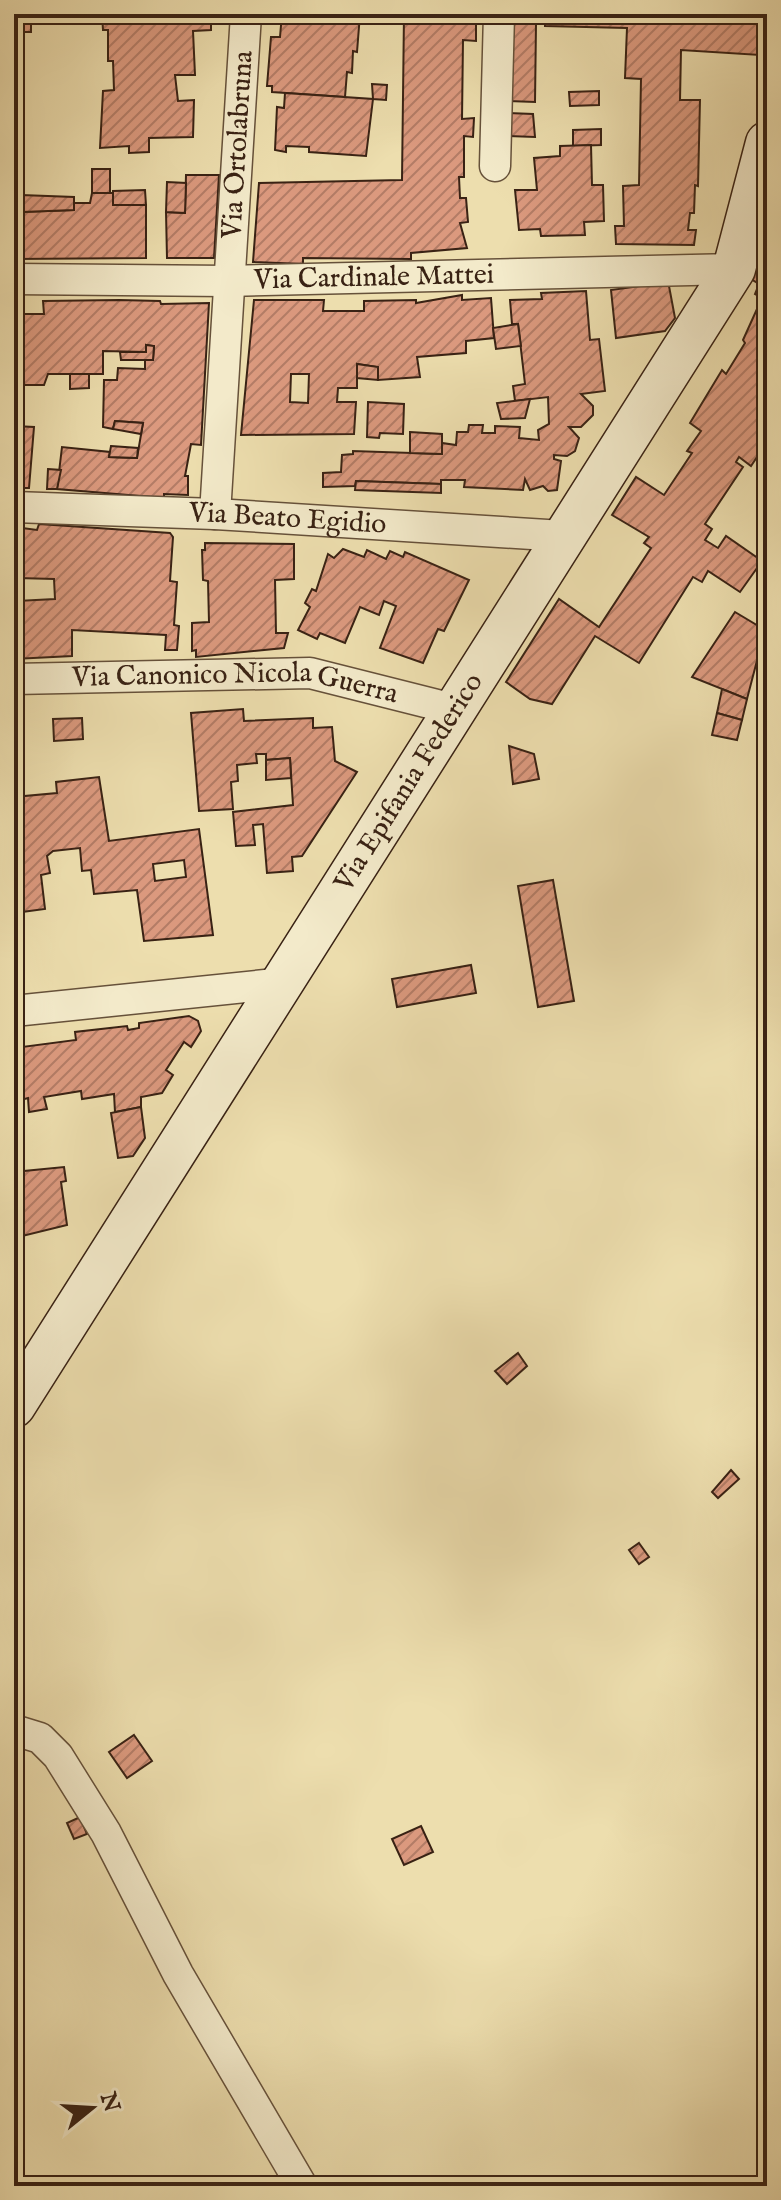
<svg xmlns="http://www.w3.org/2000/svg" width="781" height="2200" viewBox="0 0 781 2200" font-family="'IM FELL English',serif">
	<defs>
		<pattern id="building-hatch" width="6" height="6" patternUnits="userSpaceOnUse" patternTransform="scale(2)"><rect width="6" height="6" fill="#db997e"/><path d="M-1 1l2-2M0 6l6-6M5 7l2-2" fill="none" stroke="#b37c66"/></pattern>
	</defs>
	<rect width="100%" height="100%" fill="#eddeae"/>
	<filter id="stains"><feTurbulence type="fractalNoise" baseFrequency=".0025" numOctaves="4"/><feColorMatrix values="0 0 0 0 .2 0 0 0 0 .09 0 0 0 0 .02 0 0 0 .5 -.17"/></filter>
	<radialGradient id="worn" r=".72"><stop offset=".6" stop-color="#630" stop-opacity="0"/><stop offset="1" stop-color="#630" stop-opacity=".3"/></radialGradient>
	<g fill="url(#building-hatch)" stroke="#392214" stroke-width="2" fill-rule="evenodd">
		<path d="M102,14H211V30L193,31L195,75H175L178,101L194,100L193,137L149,138V152L129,153V146L100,148L103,91L114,90L113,61H108V30H103Z"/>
		<path d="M282,14H360L357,52L353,51L352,73L347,72L345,97L272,92V86H267L271,37H280Z"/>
		<path d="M404,14H466V21L476,22V41L463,40L462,119L474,118L473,137L464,136V177H459L460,198H466L468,222L460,223L467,248L411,253V259L303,258V264L253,262L259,183L402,180Z"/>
		<path d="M545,14H767L760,55L681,50L680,100H700L698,186L695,185L694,213H690L688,230H696L694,245L616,244L615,226H624L623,186L639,185L641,79L625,78L627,28L545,26Z"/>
		<rect x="17" y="20" width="14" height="12"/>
		<path d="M508,24H536L535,102L508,101Z"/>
		<path d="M14,59L20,60L14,143Z"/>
		<path d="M372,84L387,85L386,100L373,99Z"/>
		<path d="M599,91V105L570,106L569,92Z"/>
		<path d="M285,93L373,99L366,156L309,152V147L286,146V152L275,150L277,107L284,108Z"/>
		<path d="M507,113L533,114L535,137L506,136Z"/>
		<path d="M601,129V145L573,146V130Z"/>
		<path d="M591,145L592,185H603L604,221L584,222L585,235L541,236L540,229L519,230L515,190H537L534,158L560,156V146Z"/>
		<path d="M92,169H110V194L92,193Z"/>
		<path d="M186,175H219L214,258H167L166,212L185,213Z"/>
		<path d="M167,182L186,183L185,213L166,212Z"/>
		<path d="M14,187H21L22,212L74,210V203H90L92,193H113V205H146V258L14,259Z"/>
		<path d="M145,190L146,205H113V191Z"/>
		<path d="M21,195L74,197V210L22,212Z"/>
		<path d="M767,244V442L751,466L739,457L736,462L743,467L705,524L712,529L705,540L718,548L726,536L762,561L740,592L708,571L702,582L693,577L639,663L595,636L552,704L530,699L506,682L559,599L599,627L651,548L644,543L649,537L612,515L636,477L664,495L692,453L687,451L701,431L690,423L722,370L726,374L745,343L743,340L762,298L755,294L759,284L751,279Z"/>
		<path d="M640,286H669L675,318L665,331L616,338L611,290Z"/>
		<path d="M586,291L590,340L599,339L605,391L581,394L593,406V415L581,427H569L579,438L575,451L567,456L554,455V459L561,461L557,490L548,491L543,486L530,490L525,479L523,490L464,487L465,480H441V484L356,481L355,486L323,487V473L341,472L342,455L353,454V451L442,454V443L456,445L457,432H468L469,425H483L482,433H495V426L520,427L519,438L539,440L538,430L549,424L548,397L515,401L513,386L525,384L518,324H512L510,300L542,299L541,293Z"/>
		<path d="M462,295V300L491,298L494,338L466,341V353L417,357L420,377L378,380V367L357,364V388H338L337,402H356L354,434L241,435L254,300H324L323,311H364V301L416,300V303ZM291,374H309L308,403L290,402Z"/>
		<path d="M119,300L160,301L161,304L209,303L201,445L191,444L185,476H188V495L164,494V498L57,489L62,447L110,452L109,457L137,458L143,423L115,421L113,429L103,427L104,380H117L118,368L145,369V360H153L154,346L146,345V352L103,351V374H48L44,385H14V314H44L43,301Z"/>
		<path d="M518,324L521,346L496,349L493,328Z"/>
		<path d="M146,345L154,346L153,360H121L120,352H146Z"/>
		<path d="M357,364L378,367V380L357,378Z"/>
		<path d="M70,374H89V388L70,389Z"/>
		<path d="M530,399L525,418L501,419L497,403Z"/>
		<path d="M368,402L404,404L403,434L380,433L379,438L367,437Z"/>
		<path d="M115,421L143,423L141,434L113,429Z"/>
		<path d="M14,426L34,427L29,488H14Z"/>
		<path d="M410,432L442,434V454L410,453Z"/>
		<path d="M111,446L138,448L137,458L109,457Z"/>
		<path d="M48,469L61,470L57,489H47Z"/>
		<path d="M356,481L441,484V493L355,490Z"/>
		<path d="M39,524L170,533L173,537L170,581L177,582L174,625L179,626L177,650H165L166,635L72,630V656L14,659V527L37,530ZM17,578L54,579L55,599L17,601Z"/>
		<path d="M205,543L294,544V579L275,580L276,633H288L284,648L196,657V650L192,651V623L209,622L208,581L203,580L202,550H205Z"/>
		<path d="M343,549L364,557L367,550L386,559L390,551L403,557L405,552L469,580L444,631L438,629L423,663L380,648L396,606L384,601L379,615L360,607L345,643L320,633L317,639L298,630L310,607L305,603L312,589L316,591L328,554L334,558Z"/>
		<path d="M735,612L765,630L747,699L692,677Z"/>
		<path d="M722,689L747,699L742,720L717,713Z"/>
		<path d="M243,709L244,721L313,718V728L332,727L335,761L357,772L302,856L292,857L293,871L267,873L263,824L253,825L255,845L236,846L233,812L293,805L290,758L266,760V754H256L257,763L237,765L238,781L231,782L233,809L199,811L191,713Z"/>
		<path d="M717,713L742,720L737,740L712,735Z"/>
		<path d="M82,718L83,739L54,741L53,719Z"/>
		<path d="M509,746L534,754L539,779L513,784Z"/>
		<path d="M290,758L291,778L266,780V760Z"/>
		<path d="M99,777L109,841L199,829L213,935L144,941L137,890L94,894L91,870L82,871L80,848L53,851L47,856L50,873L41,875L45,909L14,913V797L57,793L56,782ZM184,860L186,877L155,881L153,864Z"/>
		<path d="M553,880L574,1001L538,1007L518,886Z"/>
		<path d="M471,965L476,993L397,1007L392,979Z"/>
		<path d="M189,1016L198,1021L201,1031L191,1047L184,1042L166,1070L173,1075L162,1093L141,1097V1107L115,1112L114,1094L82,1099L81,1091L44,1097L47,1109L29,1112L28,1098L21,1100L14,1048L76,1040L75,1032L127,1026L128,1030L139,1028V1023Z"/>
		<path d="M141,1107L145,1138L133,1156L118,1158L111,1113Z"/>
		<path d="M64,1167L66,1181L61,1182L67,1225L14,1238V1172Z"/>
		<path d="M518,1353L527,1366L507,1384L495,1371Z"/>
		<path d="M731,1470L739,1479L718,1498L712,1492Z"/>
		<path d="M639,1543L649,1557L639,1564L629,1550Z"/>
		<path d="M134,1735L152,1761L127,1778L109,1752Z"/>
		<path d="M80,1817L87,1834L74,1839L67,1823Z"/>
		<path d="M421,1826L433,1852L404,1865L392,1839Z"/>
	</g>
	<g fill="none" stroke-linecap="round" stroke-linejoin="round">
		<defs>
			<g id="street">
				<path d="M495,166L499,14"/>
				<path id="s1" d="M14,279L227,281L734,269"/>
				<path id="s2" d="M14,507L215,514L563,536"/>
				<path id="s3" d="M215,514L246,14"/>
				<path id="s4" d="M14,679L310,673L453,709"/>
				<path d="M14,1011L285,983"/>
				<path d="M14,1730L40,1738L58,1756L106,1833L178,1974L302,2186"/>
			</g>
			<g id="secondary">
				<path id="s5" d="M14,1406L734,269L767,143"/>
			</g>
		</defs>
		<use href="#street" stroke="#66513a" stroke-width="33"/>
		<use href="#secondary" stroke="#392214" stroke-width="45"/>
		<use href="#street" stroke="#f3eaca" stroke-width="30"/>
		<use href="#secondary" stroke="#f3eaca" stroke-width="42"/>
	</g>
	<g text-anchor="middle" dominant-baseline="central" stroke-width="6" stroke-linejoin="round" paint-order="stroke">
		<g font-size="28" fill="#392214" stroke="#f3eaca">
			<text stroke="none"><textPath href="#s3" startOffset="370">Via Ortolabruna</textPath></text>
			<text stroke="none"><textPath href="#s1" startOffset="360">Via Cardinale Mattei</textPath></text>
			<text stroke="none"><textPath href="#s2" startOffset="274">Via Beato Egidio</textPath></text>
			<text stroke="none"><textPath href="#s4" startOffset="222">Via Canonico Nicola Guerra</textPath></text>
			<text stroke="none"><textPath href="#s5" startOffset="738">Via Epifania Federico</textPath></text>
		</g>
	</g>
	<rect width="781" height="2200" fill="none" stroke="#eddeae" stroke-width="48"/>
	<rect x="16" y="16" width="749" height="2168" fill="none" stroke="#392214" stroke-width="4"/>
	<rect x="24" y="24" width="733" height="2152" fill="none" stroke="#392214" stroke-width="2"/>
	<g transform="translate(92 2108) rotate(72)" stroke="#f3eaca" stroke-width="6" paint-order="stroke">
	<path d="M0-6L14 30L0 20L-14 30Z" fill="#392214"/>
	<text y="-12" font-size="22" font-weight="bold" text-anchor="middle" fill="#392214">N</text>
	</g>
	<rect width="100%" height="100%" filter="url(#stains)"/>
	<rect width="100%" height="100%" fill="url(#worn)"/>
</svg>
